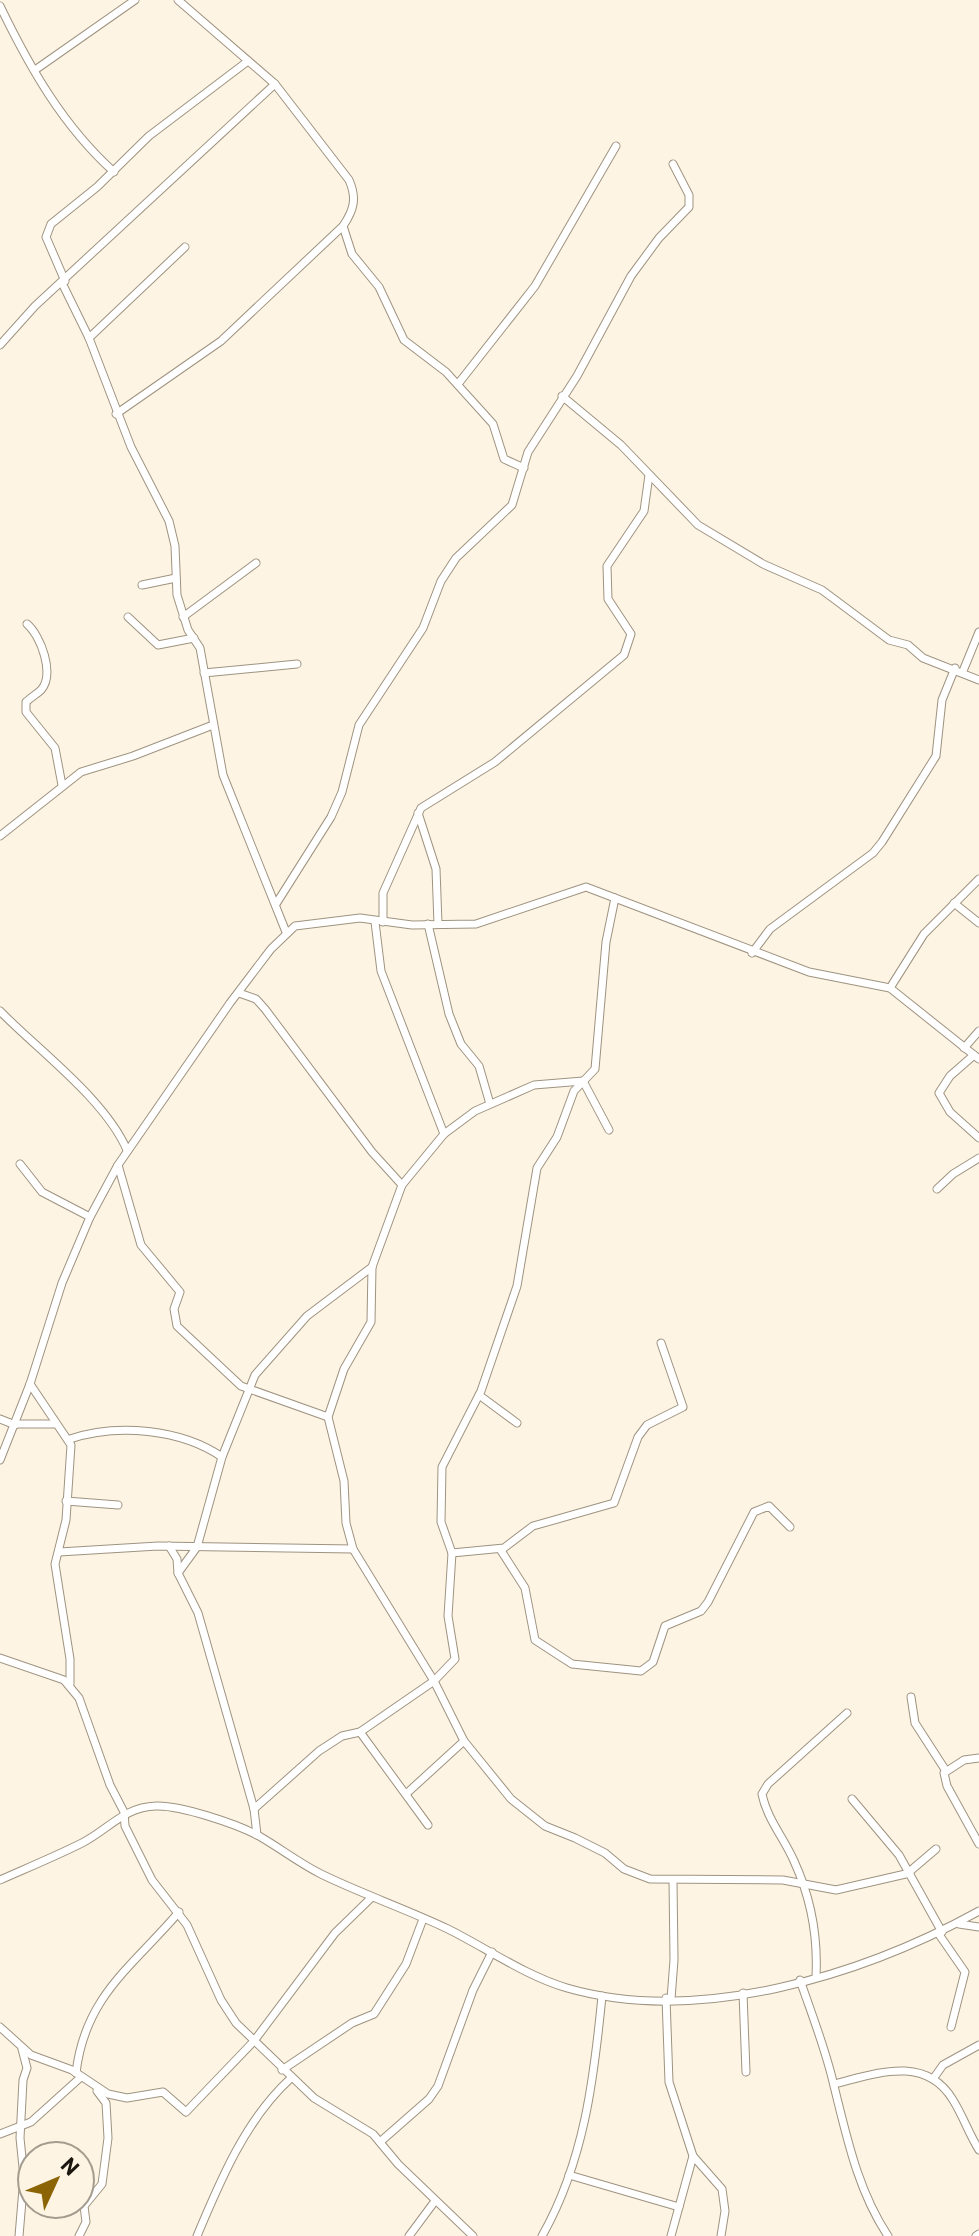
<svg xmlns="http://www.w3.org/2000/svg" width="979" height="2236" viewBox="0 0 979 2236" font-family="Barlow,sans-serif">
	<rect width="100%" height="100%" fill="#fef4e3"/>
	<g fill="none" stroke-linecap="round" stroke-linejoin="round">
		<defs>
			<g id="minor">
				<path d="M0,6C30,68 63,126 114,172"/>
				<path d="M35,70L135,0"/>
				<path d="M343,226L352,254L379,287L404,340L446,372L484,414L493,424L504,459L524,468"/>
				<path d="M65,281L46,237L51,224L97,187L149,136L248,61"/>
				<path d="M62,283L89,338L131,447L169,521L175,546L177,595L188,630L200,648L223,775L286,932"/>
				<path d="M89,338L185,247"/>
				<path d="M0,345L35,306L275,84"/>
				<path d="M458,384L535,286L616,146"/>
				<path d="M562,396L621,445L698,525L763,564L822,590L889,640L908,645L923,658L979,680"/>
				<path d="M116,414L221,341L343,226C354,210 357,198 349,180L275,84L178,0"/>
				<path d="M142,585L176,578"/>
				<path d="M128,617L158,645L194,638"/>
				<path d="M183,617L256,563"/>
				<path d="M27,624C41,636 55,674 41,690C37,694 31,697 26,702V712L55,748L62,785"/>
				<path d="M963,671L979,632"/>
				<path d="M204,673L297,664"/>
				<path d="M418,813L436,869L438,924"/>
				<path d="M0,836L81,772L133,756L213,725"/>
				<path d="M954,903L979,923"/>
				<path d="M276,904L331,817L342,792L359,725L423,628L441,581L456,558L512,505L528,452L577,376L631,276L659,238L689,207V195L673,164"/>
				<path d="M375,922L381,971L444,1134"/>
				<path d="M383,922V893L421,808L495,762L624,655L631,634L608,599L607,566L644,511L649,475"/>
				<path d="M428,924L449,1014L461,1044L479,1066L490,1104"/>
				<path d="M752,953L770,929L873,853L882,842L936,756L942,700L955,668"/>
				<path d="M890,988L924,934L979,879"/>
				<path d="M239,993L256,999L265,1009L372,1152L402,1185"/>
				<path d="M0,1011C38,1050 105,1099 127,1150"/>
				<path d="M964,1048L979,1031"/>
				<path d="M974,1055L950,1076L939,1093L950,1112L979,1138"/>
				<path d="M609,1130L583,1081L534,1085L475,1111L444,1134L402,1185L372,1267L371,1322L344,1369L328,1417L344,1481L346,1523L353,1549L434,1681L464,1741L511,1799L545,1826L575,1838L605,1853L624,1869L650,1879L783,1880L836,1890L910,1873"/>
				<path d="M20,1164L42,1192L90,1217"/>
				<path d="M118,1165L141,1245L180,1292L174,1309L177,1326L241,1386L328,1417"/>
				<path d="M937,1189L953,1174L979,1158"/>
				<path d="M30,1384L71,1445L66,1520L55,1564L70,1659V1684"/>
				<path d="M479,1395L517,1423"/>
				<path d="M0,1419L15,1425"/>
				<path d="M16,1424H54"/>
				<path d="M70,1439C117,1423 181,1429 222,1457"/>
				<path d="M0,1460L30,1384L62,1283L90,1217L118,1165L230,1003L271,949L295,926L360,918L412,925L476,924L586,887L809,972L890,988L979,1059"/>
				<path d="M66,1501L118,1505"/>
				<path d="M169,1546L177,1559L178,1573"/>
				<path d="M500,1549L525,1588L535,1640L572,1664L641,1671L653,1662L665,1626L701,1611L708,1602L754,1512L769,1506L790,1527"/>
				<path d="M59,1552L158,1546L353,1549"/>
				<path d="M452,1553L504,1548L533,1526L614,1503L638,1437L647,1425L683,1407L661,1343"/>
				<path d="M0,1658L64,1680L79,1698L110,1785L124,1812L125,1826L152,1880L187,1925L221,2000L236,2023L314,2098L373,2134L398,2164L473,2236"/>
				<path d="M911,1697L915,1723L946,1771"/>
				<path d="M360,1732L428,1825"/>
				<path d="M979,1758L964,1760L944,1773L947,1786L979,1844"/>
				<path d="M406,1794L464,1741"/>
				<path d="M852,1799L899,1855L942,1932"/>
				<path d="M254,1809L319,1751L342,1736L360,1732L434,1681L455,1659L448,1616L452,1553L441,1522L442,1467L481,1391L517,1286L537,1168L557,1137L574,1091L595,1069L606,942L615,898"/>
				<path d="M257,1835L254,1809L198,1613L178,1573L197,1547L222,1457L255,1375L307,1316L372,1267"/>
				<path d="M909,1872L936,1849"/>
				<path d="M0,1880C27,1868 56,1856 82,1843C109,1829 124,1807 156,1806C180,1805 237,1824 259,1836C280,1848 299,1863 321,1874C362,1894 406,1909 448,1929C486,1948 526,1976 567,1988C699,2026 863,1975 979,1911"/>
				<path d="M959,1924L979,1927"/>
				<path d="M938,1933L965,1972L951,2027"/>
				<path d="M816,1976C818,1936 811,1898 794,1861C784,1838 767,1819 762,1794L768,1784L847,1713"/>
				<path d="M800,1980C812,2015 826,2050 834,2086C847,2138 858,2191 888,2236"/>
				<path d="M743,1993L746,2072"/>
				<path d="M666,1998L669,2082L693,2156L722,2189L725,2211L721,2236"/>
				<path d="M671,1999L674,1960L673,1880"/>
				<path d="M0,2027L31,2055L72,2070L108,2094L127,2098L163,2092L186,2112L254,2041L335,1933L371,1898"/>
				<path d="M282,2070L352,2023L374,2014L406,1964L423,1919"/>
				<path d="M76,2073C85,1996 132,1967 179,1912"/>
				<path d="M933,2079L943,2065L979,2045"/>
				<path d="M834,2084C875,2074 925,2054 953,2100C963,2116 969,2134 979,2150"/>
				<path d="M0,2134L31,2122L81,2077"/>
				<path d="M380,2142L429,2099L438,2086L473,1990L492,1952"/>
				<path d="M569,2175L679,2207"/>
				<path d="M19,2236L24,2177L20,2138L23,2080L27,2068L22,2049"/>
				<path d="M79,2236L86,2222L84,2206L102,2184L108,2138L106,2103L97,2091"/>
				<path d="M197,2236C220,2181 246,2119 290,2079"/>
				<path d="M409,2236L435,2201"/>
				<path d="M542,2236C584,2162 594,2079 602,1996"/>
				<path d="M671,2236L693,2156"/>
				<path d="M976,2236L979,2234"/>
			</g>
		</defs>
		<use href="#minor" stroke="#9f9380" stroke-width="9"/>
		<use href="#minor" stroke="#fff" stroke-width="7"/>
	</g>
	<g transform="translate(56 2180) rotate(46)"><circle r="38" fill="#fef4e3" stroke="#a39c8f" stroke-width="2"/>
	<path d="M0-6L14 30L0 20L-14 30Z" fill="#8b6405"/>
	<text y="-12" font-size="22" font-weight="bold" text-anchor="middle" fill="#1b1710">N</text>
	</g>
</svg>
